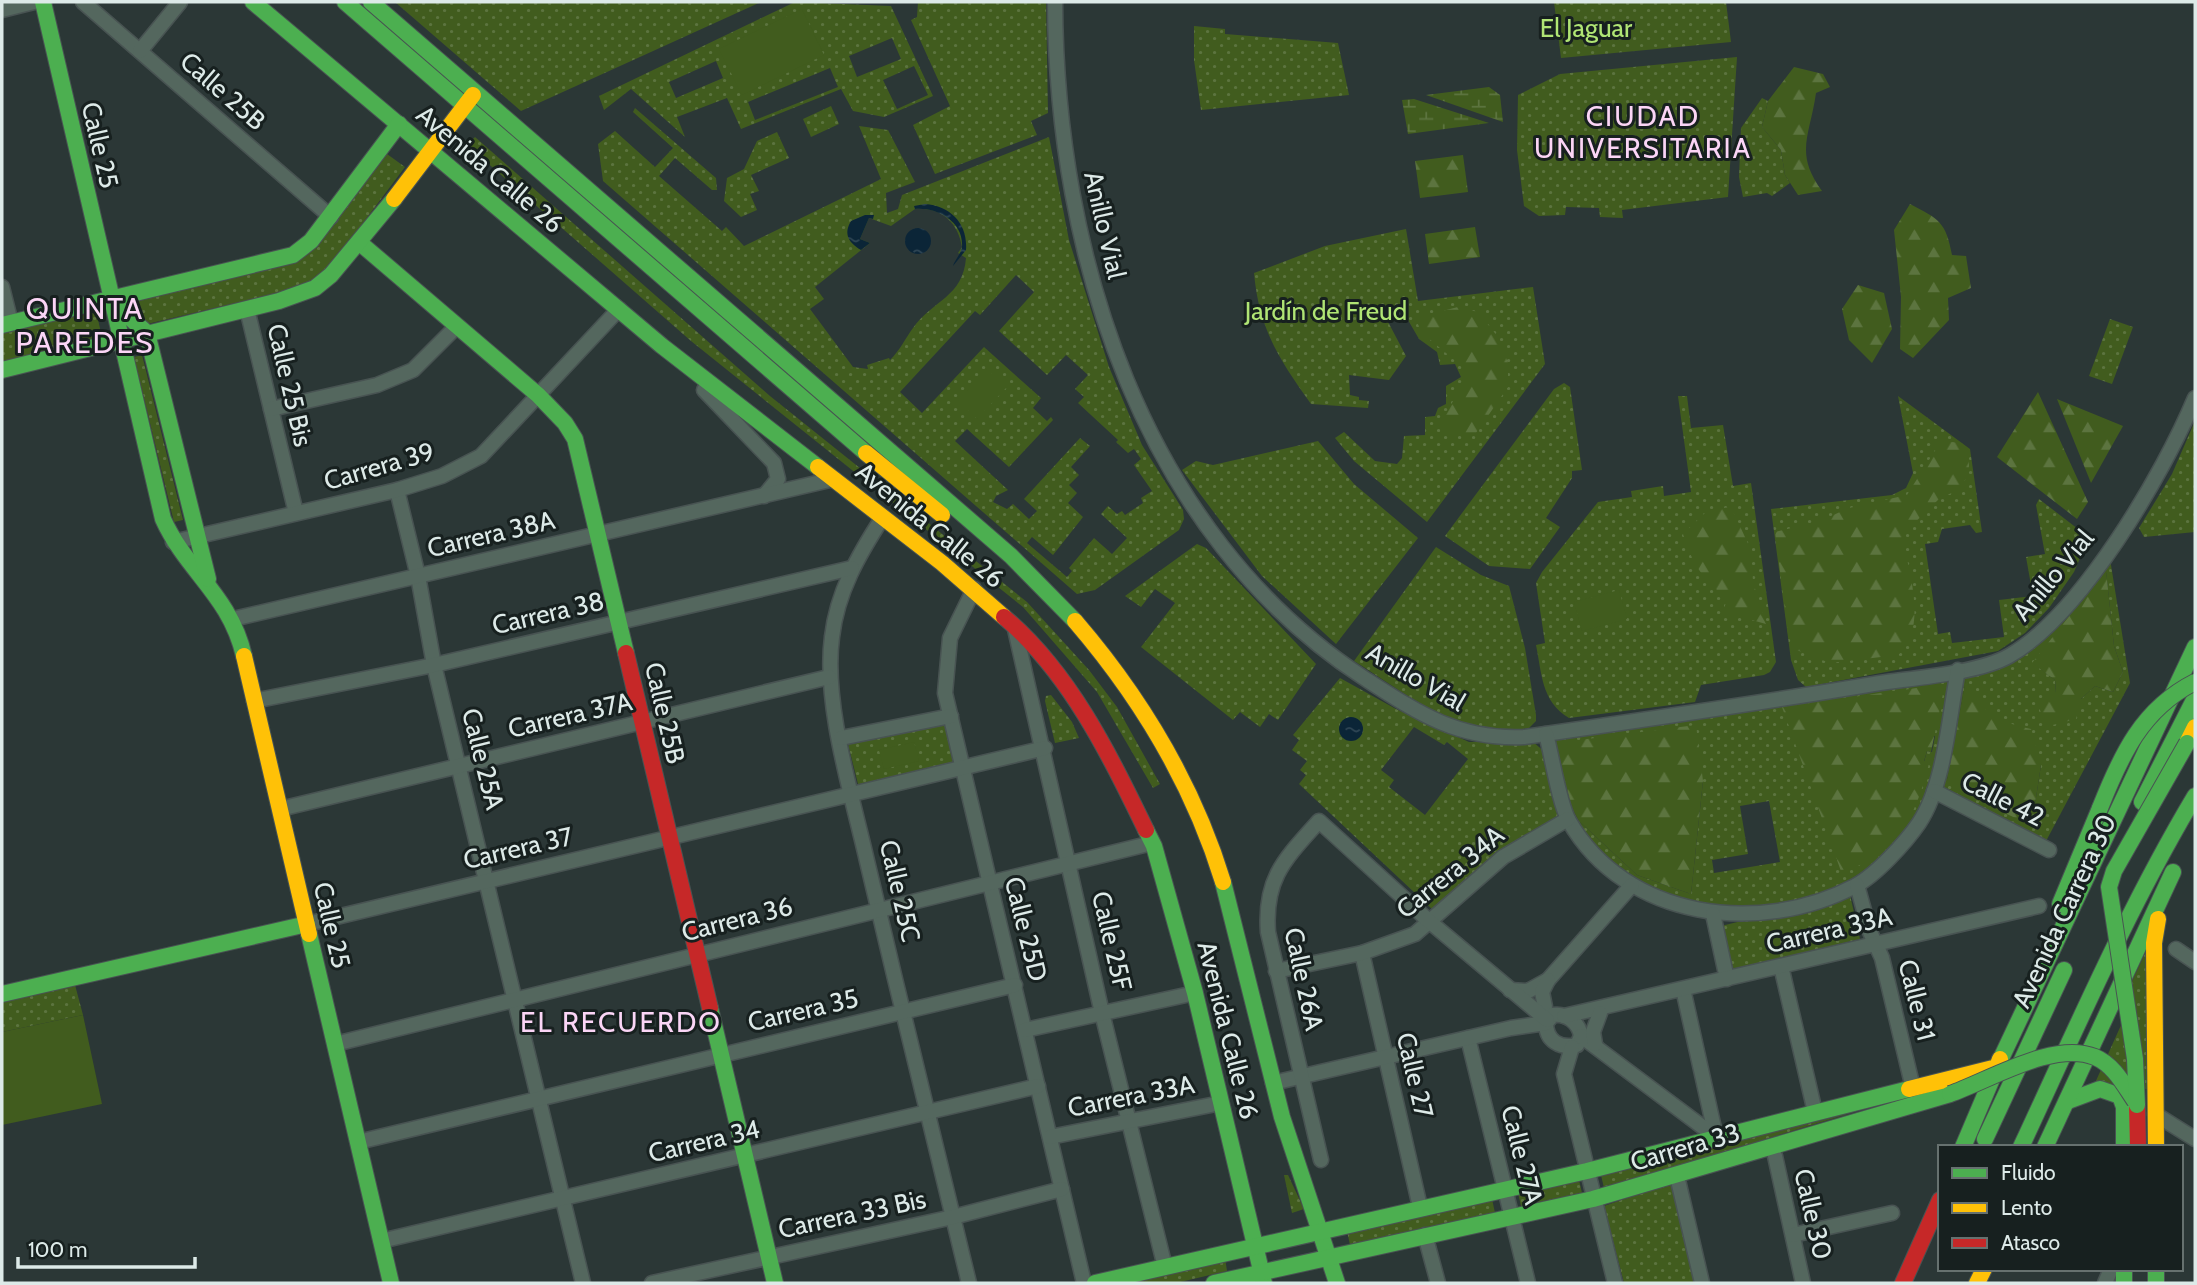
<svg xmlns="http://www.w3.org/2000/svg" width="2197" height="1285" viewBox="0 0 2197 1285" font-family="Cabin,sans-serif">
	<defs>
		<pattern id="grass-dots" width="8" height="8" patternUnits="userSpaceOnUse" patternTransform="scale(1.75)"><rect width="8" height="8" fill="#415c1e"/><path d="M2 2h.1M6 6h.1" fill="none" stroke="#5c743f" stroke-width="1.8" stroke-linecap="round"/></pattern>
		<pattern id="forest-firs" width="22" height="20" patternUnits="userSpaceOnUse" patternTransform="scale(1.75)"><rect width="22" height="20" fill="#415c1e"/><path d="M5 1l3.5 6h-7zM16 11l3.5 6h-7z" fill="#5c743f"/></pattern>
		<pattern id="wetland-marsh" width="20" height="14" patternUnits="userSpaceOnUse" patternTransform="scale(1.75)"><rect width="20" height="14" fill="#415c1e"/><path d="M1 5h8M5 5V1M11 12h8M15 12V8" fill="none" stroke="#5c743f"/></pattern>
		<pattern id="water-ripples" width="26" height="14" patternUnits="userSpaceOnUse" patternTransform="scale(1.75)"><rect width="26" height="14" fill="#0b2537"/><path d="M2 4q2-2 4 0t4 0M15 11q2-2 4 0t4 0" fill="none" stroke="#2e4554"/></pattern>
	</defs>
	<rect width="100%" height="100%" fill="#2b3736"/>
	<g fill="url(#grass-dots)" fill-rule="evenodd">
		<path d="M395,2H761L521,111Z"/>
		<path d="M795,2L891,6L933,96L884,117L853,111L841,89L741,129L727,98L677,117L685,137L631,89L604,110L599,96ZM892,38L901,59L857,77L849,56ZM716,61L723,78L676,98L669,82ZM914,66L928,95L897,109L883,80ZM830,68L838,87L755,120L748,102Z"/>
		<path d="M918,2H1046L1048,113L1031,121L1037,135L935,174L913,125L950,106L911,20L917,17Z"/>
		<path d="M1554,2H1726L1731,42L1561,58Z"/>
		<path d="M1194,26L1225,29V34L1338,43L1349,95L1201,110L1194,60Z"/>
		<path d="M1737,57L1728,197L1622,210L1623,218L1600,217L1599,208L1566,207L1565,215L1539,216L1524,206L1517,150L1518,95L1560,74Z"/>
		<path d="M1762,98L1768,101L1762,127L1781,150L1785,175L1790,183L1772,196L1767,193L1743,197L1739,177L1741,128Z"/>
		<path d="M831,106L839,124L811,137L803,119Z"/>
		<path d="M635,108L716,178L717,190H712L675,158L659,176L722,231L726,227L744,246L881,179L859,126L888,130L915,182L886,193L887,213L898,209L902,195L1049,137L1069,240L1109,367L1142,445L1183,510L1184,519L1179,530L1095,590L1077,594L603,181L598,144L615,131L655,167L673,148L633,112ZM915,209C941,207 958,222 962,247L958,253L966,258C963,297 933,300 913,328C905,339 900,350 890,360L889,358L867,365L868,369L853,367L810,309L824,299L815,287L870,243L860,239L869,218L891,226ZM1016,275L1034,292L999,331L1047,375L1066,355L1088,375L1075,389L1084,397L1078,403L1118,440L1116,442L1128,453L1134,449L1141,459L1134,465L1152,491L1141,498L1143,503L1125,515L1122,511L1117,514L1108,506L1101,514L1127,538L1112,554L1094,538L1069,568L1072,571L1067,577L1027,543L1032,537L1053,555L1083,517L1068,503L1077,493L1069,485L1079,475L1071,467L1090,446L1080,438L1024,499L1037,511L1029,519L1013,504L1007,509L993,502L996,496L1008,490L955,441L967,429L1009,467L1053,420L1051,417L1047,421L1033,408L1041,398L984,347L922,413L900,392L975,311L980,315Z"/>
		<path d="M777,132L789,158L751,175L759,191L750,194L757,210L741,217L724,201L727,178L744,169L757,141Z"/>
		<path d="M475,137L770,396L1027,602L1089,670L1117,707L1160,784L1153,788L1097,692L1023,607L691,341L467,145Z"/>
		<path d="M387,154L405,167L336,259L319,276L299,288L147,324L130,310L127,301L293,262Z"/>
		<path d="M1406,229L1418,301L1533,287L1545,364L1427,522L1354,461L1335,438L1344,432L1375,461L1397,464L1402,458L1404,436L1425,435V417L1435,416L1438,408L1446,404V386L1461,377L1455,364L1440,365L1437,352L1419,339L1401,308L1386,318L1406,356L1389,380L1349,375L1350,395L1359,397V400L1369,401L1368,408L1311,404C1279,359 1259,329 1254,273L1325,246Z"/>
		<path d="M96,310L102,338L2,362V333Z"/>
		<path d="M2110,319L2133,327L2112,384L2089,376Z"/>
		<path d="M142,355L183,520L174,522L134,357Z"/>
		<path d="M1564,383L1570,387L1582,470L1572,471V478L1546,518L1560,527L1530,569L1489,566L1445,536L1554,389Z"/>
		<path d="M1678,396H1687L1691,428L1723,425L1733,486L1751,483L1776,662L1770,672L1764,675L1701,685L1695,702L1569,718C1541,701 1542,674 1536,645L1545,643L1536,583L1542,572L1598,502L1632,497L1631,491L1663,486L1664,496L1691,492Z"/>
		<path d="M1898,396L1970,449L1982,532L1976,533L1970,525L1942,529L1938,542L1925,544L1938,634L1950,632L1952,643L2004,637L1999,600L2033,596L2026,557L2045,554L2036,505L2039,499L2078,529L2084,549L2074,572L2049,608L2025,633L1998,651L1806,687L1798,680L1791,660L1771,509L1892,495L1906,488L1913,473Z"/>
		<path d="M2195,421V532L2144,537L2139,528L2172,474Z"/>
		<path d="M1318,441L1354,484L1418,538L1336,644L1262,576L1182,470L1196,461L1213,465Z"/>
		<path d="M1197,544L1206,548L1316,664L1278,720L1269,714L1260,727L1240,712L1233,720L1141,647L1175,603L1155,589L1141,607L1125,596Z"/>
		<path d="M1436,547L1481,575L1509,586L1525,648L1536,715V721L1529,728C1463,742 1407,694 1354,661Z"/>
		<path d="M2110,559L2130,683L2045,843L1942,786L1964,673L2011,663ZM2106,571L2114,646L2123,672L2113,692L2095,686L2081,699L2056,693L2055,680L2033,663ZM1966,680L1977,702L2041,765L2034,811L1947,780Z"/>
		<path d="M1340,678L1396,709L1469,742L1532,741L1546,753L1561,814L1558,819L1499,851L1433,910L1299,784L1306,775L1300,770L1307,761L1292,750L1299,740L1293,735ZM1414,727L1444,745L1447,742L1468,759L1425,815L1389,787L1394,780L1381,770Z"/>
		<path d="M1951,678C1941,724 1938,782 1911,822C1846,919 1705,937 1615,863C1600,850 1578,831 1569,812C1560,790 1558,762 1552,739ZM1783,707L1935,736L1932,752L1927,751L1924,762ZM1703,781L1691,894L1637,875L1579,821L1571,806ZM1769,801L1780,862L1714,873L1712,860L1748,854L1740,806Z"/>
		<path d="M1051,695L1072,722L1079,738L1055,743L1045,701L1046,696Z"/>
		<path d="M944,722L954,766L859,788L848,744Z"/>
		<path d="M1850,895L1860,939L1732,970L1721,926Z"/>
		<path d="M2147,949V1089L2095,1083L2122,1023L2119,1009Z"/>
		<path d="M75,985L83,1015L2,1032V1002Z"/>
		<path d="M1855,1112L1604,1188L1601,1175Z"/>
		<path d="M1284,1175H1288L1304,1209L1292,1213Z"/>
		<path d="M1579,1180L1582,1193L1521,1206L1518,1193Z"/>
		<path d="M1676,1181L1698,1283H1624L1604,1206Z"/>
		<path d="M1492,1199L1495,1213L1350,1245L1347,1231Z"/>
		<path d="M1225,1258L1227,1271L1176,1283H1123Z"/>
	</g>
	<g fill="url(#forest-firs)">
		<path d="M1794,67L1823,74L1830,87L1816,93C1810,136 1794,153 1822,191L1798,195L1785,175L1781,150L1762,127L1768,101Z"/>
		<path d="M1463,155L1468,192L1420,198L1415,161Z"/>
		<path d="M1910,204C1939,219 1946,222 1952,255L1966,256L1971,288L1948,298L1949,320L1913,358L1900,349L1901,297L1894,230Z"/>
		<path d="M1475,227L1480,257L1429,264L1425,234Z"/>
		<path d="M1858,285L1884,293L1892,329L1872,363L1849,340L1842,309Z"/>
		<path d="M1458,307L1478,312L1498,337L1508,363V387L1476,433L1443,435L1440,430C1445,409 1465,389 1464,368L1422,333L1417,322L1422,316Z"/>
		<path d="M2038,392L2088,502L2077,519L1997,457Z"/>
		<path d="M2057,399L2123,426L2091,483Z"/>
		<path d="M1941,441L1962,443C1973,461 1970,470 1961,489L1940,498L1902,535C1908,570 1929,627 1898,655L1830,663L1794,649L1788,634L1775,532L1820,521L1849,508L1907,495Z"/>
		<path d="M1731,507L1751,550L1753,582L1766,624L1723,612L1727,599C1702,577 1693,566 1683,534L1708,510Z"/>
		<path d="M2106,570L2114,646L2123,672L2113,692L2095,686L2081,699L2076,719L2045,727L2038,703L2056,693L2055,680L2032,663Z"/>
		<path d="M1966,679C1982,713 1995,721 2031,729L2041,765L2034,811L2022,821L1959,792L1947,780Z"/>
		<path d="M1945,684L1931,752L1927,751L1924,761L1929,763C1922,794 1908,833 1881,853C1869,861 1855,867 1842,874L1782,707Z"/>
		<path d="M1696,725L1703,781L1691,894L1637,875L1579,821L1571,806L1556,743Z"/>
	</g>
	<g fill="url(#wetland-marsh)">
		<path d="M1489,87L1500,95L1503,122L1426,95Z"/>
		<path d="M1414,99L1489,123L1408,134L1402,100Z"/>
	</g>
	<g fill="#415c1e">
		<path d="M802,9L824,55L742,95L719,49Z"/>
		<path d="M987,369L1007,387L977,419L958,401Z"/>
		<path d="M1619,590L1627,619L1582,631L1574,602Z"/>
		<path d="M914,742L919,761L884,769L879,750Z"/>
		<path d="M83,1015L102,1104L2,1125V1032Z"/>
	</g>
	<g fill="url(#water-ripples)">
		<path d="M925,204C951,206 968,224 966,250L953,266C954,261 961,254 962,247C964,221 936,207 915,209L914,206Z"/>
		<path d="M865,215H874L873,219L869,218L860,239L870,243L861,250C849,243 843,234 851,221Z"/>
		<circle cx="918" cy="241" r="13"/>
		<circle cx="1351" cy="729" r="12"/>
	</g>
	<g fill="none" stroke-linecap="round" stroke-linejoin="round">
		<defs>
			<g id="street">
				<path d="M83,2L331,217"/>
				<path d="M1055,2C1056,254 1142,533 1364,678C1418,713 1458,740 1524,737C1643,720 1761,703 1880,683C1914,678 1979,673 2009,656C2081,615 2163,475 2195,398"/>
				<path d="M2,10L34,2"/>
				<path d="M140,51L180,2"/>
				<path d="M2,287L11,323"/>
				<path d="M247,309L296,513"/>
				<path d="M704,390L774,463L778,479L764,496"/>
				<path d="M271,409L377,385L413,370L457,326"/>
				<path d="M397,490L418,576L434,665L583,1283"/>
				<path d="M883,517C859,554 837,592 832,637C823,703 852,795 867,861C900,1002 935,1143 969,1283"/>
				<path d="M173,542L397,490L442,476L481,456L619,309"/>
				<path d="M974,589L950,638L945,693L1084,1283"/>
				<path d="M233,619L834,479"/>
				<path d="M1015,629L1102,1013L1165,1267"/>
				<path d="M254,701L434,665L852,568"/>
				<path d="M1546,734C1552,756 1559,803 1569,821C1626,920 1760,936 1855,886C1876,875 1906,842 1919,823C1945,784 1949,716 1958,670"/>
				<path d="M841,738L951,716"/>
				<path d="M1934,791L2049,850"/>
				<path d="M280,809L829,677"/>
				<path d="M1857,885L1870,932L1882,958L1913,1088"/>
				<path d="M1713,914L1727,979"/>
				<path d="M307,924L1045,748"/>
				<path d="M2176,949L2195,962"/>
				<path d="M1362,953L1420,1207"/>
				<path d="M1781,966L1815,1112"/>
				<path d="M1276,971L1362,953L1415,934L1503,857L1568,819"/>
				<path d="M1683,989L1716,1137"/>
				<path d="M1510,990L1528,991L1548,980L1632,885"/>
				<path d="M1545,1007L1542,992L1548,980"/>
				<path d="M1553,1015C1567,1013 1579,1023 1581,1036L1577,1045C1560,1049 1546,1041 1546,1023Z"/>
				<path d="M1564,1016L2039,906"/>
				<path d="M1025,1030L1195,993"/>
				<path d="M1581,1036L1716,1137"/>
				<path d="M1468,1038L1528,1283"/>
				<path d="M335,1044L1152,843"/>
				<path d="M1595,1044L1593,1032L1600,1013"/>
				<path d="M1572,1047L1564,1074L1615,1283"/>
				<path d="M1273,1083L1511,1028L1546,1023"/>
				<path d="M2155,1114L2195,1139"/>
				<path d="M1050,1137L1221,1103"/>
				<path d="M358,1142L1015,985"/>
				<path d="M1775,1156L1803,1283"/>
				<path d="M1321,1160L1268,932C1264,878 1285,859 1319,821L1430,922L1547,1020"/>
				<path d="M1677,1176L1702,1283"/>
				<path d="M1425,1235L1438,1283"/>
				<path d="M1793,1235L1892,1213"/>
				<path d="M381,1241L1038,1086"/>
				<path d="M652,1283L953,1217L1062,1189"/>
				<path d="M2105,1283L2111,1269"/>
			</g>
			<g id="fast">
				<path d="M43,2L163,519C187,572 230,595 244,656"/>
				<path d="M253,2L662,346L818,467"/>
				<path d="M345,2L866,453"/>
				<path d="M371,2L1011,556L1075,621"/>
				<path d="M360,243L538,395L565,423L575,439L626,653"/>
				<path d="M110,300L147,333L208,579"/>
				<path d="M2,325L293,255L311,241L399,124"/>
				<path d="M2,370L279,301L315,288L331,275L394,199"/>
				<path d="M2142,802L2195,698"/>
				<path d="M1146,830L1154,846L1195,993L1264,1283"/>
				<path d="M1223,882L1282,1117L1337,1283"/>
				<path d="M2060,904L2100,808"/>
				<path d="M309,934L391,1283"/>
				<path d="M2,994L307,924"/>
				<path d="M710,1008L775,1283"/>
				<path d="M2068,1101L2100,1089L2120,1096L2124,1107V1147"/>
				<path d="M1985,1139L2064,970"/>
				<path d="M1963,1147L1997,1067L2195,647"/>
				<path d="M2021,1147C2076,1029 2128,908 2195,796"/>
				<path d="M2045,1147L2173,872"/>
				<path d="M2124,1269V1283"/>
				<path d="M2156,1269V1283"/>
				<path d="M1095,1283L1587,1171L1909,1089"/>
				<path d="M1214,1283L1593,1199L1950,1094"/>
			</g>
			<g id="slow">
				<path d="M394,199L473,95"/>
				<path d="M866,453L942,515"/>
				<path d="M818,467L942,563L1004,617"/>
				<path d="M1075,621C1142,699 1193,784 1223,882"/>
				<path d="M244,656L309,934"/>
				<path d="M2187,743L2195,727"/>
				<path d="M1909,1089L1997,1067L2000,1059"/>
				<path d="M2156,1147L2154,943L2158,919"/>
				<path d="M1977,1283L1984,1269"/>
			</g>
			<g id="jam">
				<path d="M1004,617C1070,673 1109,754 1146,830"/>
				<path d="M626,653L710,1008"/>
				<path d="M2137,1105L2138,1147"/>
				<path d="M1903,1283L1940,1200"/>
			</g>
		</defs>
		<use href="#street" stroke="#485352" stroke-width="17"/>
		<use href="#fast" stroke="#485352" stroke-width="18"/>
		<use href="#slow" stroke="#485352" stroke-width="18"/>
		<use href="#jam" stroke="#485352" stroke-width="18"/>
		<use href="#street" stroke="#54675e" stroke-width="14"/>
		<use href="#fast" stroke="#4caf50" stroke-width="16"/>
		<use href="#slow" stroke="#ffc107" stroke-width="16"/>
		<use href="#jam" stroke="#c62828" stroke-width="16"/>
		<defs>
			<g id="fast-bridge">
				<path d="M2100,808C2121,755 2142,709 2195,682"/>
				<path d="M1950,1094C1990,1080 2054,1040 2095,1057C2114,1065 2124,1085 2135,1101"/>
				<path d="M2137,1105L2135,1059L2109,887L2114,871L2187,743"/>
			</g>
		</defs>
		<use href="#fast-bridge" stroke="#485352" stroke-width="18" stroke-linecap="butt"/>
		<use href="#fast-bridge" stroke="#4caf50" stroke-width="16"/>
	</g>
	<g text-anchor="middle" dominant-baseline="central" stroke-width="6" stroke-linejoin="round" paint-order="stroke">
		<g font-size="26" fill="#b0e574" stroke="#17201f">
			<text x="1586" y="28">El Jaguar</text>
			<text x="1326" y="311">Jardín de Freud</text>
		</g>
		<g font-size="26" fill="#ddeae8" stroke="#17201f">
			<text transform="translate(223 91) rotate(41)">Calle 25B</text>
			<text transform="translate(100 145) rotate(77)">Calle 25</text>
			<text transform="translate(490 169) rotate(40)">Avenida Calle 26</text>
			<text transform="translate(1105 225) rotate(77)">Anillo Vial</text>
			<text transform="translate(290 385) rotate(77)">Calle 25 Bis</text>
			<text transform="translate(379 466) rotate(-16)">Carrera 39</text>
			<text transform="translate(930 525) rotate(39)">Avenida Calle 26</text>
			<text transform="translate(491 534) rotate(-13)">Carrera 38A</text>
			<text transform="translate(2053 575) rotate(-50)">Anillo Vial</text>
			<text transform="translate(548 613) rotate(-13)">Carrera 38</text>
			<text transform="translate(1416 677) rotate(30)">Anillo Vial</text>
			<text transform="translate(665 713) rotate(77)">Calle 25B</text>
			<text transform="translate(570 715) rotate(-13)">Carrera 37A</text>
			<text transform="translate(483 759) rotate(76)">Calle 25A</text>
			<text transform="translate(2003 799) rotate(27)">Calle 42</text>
			<text transform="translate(518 848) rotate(-13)">Carrera 37</text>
			<text transform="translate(1450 872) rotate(-39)">Carrera 34A</text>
			<text transform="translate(900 891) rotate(77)">Calle 25C</text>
			<text transform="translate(2064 911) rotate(-65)">Avenida Carrera 30</text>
			<text transform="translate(737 919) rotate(-14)">Carrera 36</text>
			<text transform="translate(332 925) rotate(77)">Calle 25</text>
			<text transform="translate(1026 929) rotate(76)">Calle 25D</text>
			<text transform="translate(1829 930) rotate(-13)">Carrera 33A</text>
			<text transform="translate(1112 941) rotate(77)">Calle 25F</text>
			<text transform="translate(1304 979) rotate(78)">Calle 26A</text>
			<text transform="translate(1917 1000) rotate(76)">Calle 31</text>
			<text transform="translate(803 1010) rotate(-13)">Carrera 35</text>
			<text transform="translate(1228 1030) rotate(76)">Avenida Calle 26</text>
			<text transform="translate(1415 1075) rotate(77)">Calle 27</text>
			<text transform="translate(1131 1096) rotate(-11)">Carrera 33A</text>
			<text transform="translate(704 1141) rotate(-13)">Carrera 34</text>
			<text transform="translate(1685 1147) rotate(-16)">Carrera 33</text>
			<text transform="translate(1522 1155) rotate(76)">Calle 27A</text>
			<text transform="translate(852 1214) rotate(-12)">Carrera 33 Bis</text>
			<text transform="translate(1813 1214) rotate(77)">Calle 30</text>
		</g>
		<g font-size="28" letter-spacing="2" fill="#fbd5f6" stroke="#17201f">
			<text x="1643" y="116">CIUDAD<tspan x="1643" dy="32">UNIVERSITARIA</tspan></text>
			<text x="621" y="1022">EL RECUERDO</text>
		</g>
		<g font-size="30" letter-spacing="2" fill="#fbd5f6" stroke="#17201f">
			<text x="85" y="308">QUINTA<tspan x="85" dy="34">PAREDES</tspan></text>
		</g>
	</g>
	<rect width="2197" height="1285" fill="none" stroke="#ddeae8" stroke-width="7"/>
	<rect x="1938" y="1145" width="245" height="126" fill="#17201f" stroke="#66716f" stroke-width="2"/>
	<rect x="1952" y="1168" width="35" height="10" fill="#4caf50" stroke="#66716f" stroke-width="2"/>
	<text x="2001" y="1180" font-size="21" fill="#ddeae8">Fluido</text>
	<rect x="1952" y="1203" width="35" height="10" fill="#ffc107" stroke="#66716f" stroke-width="2"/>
	<text x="2001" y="1215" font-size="21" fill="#ddeae8">Lento</text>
	<rect x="1952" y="1238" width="35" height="10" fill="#c62828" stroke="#66716f" stroke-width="2"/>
	<text x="2001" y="1250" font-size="21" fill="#ddeae8">Atasco</text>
	<path d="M18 1257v10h177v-10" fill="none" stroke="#ddeae8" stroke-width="3.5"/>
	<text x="28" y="1257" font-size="21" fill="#ddeae8" stroke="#17201f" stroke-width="5" paint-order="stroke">100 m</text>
</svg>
